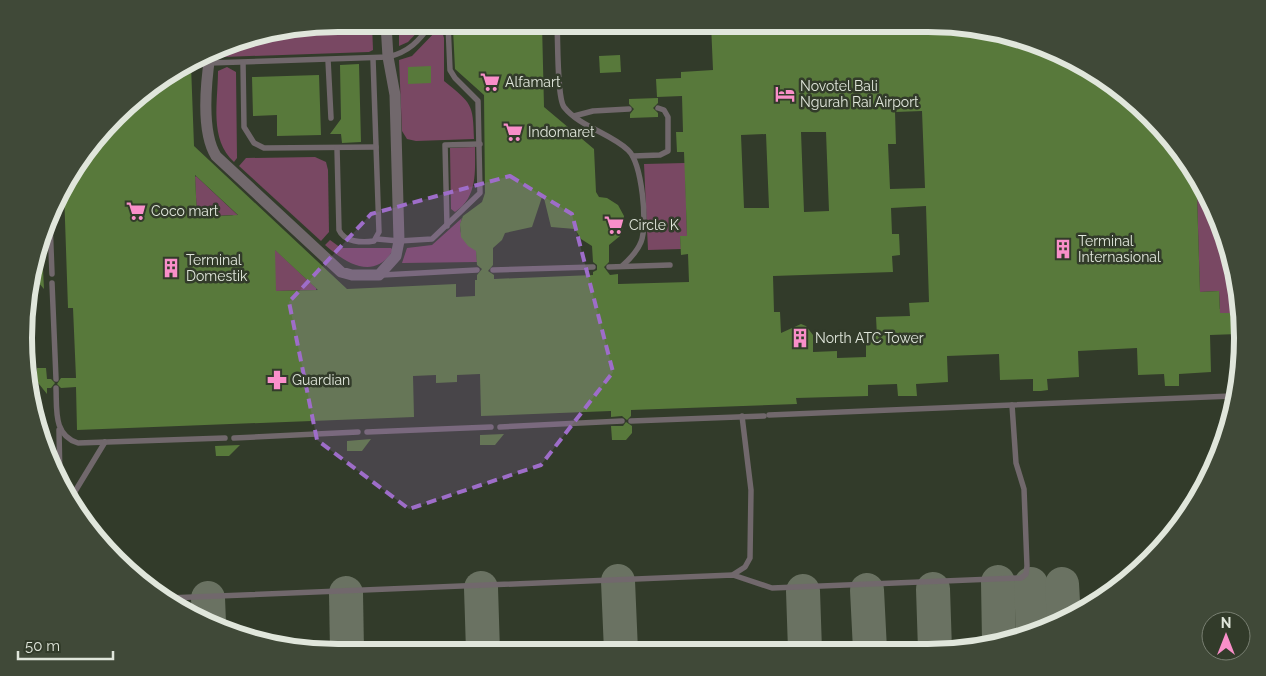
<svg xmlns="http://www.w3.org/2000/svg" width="1266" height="676" viewBox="0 0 1266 676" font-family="Raleway,sans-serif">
	<rect width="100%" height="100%" fill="#323b2a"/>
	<g fill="#794863">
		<path d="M338,24H372L373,50L369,52L223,57L225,47L237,41Z"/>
		<path d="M399,24H425L408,42L399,46Z"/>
		<path d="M438,29L442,31L444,38V81C472,104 473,103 474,139L416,141L407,139L402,131L399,60L412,56Z"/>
		<path d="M227,67L236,72L237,158L234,162C209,139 218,102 218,71Z"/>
		<path d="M475,147C475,171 478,197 455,212L451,209L450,148Z"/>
		<path d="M315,157L326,162L328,170L329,232L321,241L239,166L246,158Z"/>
		<path d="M685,163L687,236H680L681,249L648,250L644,164Z"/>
		<path d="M195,177L196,176L244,221L232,215L197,217Z"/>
		<path d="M1197,196H1202L1226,237L1236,313L1201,314V311L1220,309L1219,291L1200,292Z"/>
		<path d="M462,218C457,233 463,243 476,250L477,262L402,263L407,248L432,245Z"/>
		<path d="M330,240L341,248H391L393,250C374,282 344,262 325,245Z"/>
		<path d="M267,242L316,288V290L276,291Z"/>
	</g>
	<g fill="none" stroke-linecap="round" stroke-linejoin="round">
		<path stroke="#709353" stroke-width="4" d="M334,24H353"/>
		<g stroke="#6a7262" stroke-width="34">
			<path d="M618,581L621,651"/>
			<path d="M998,582L999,641"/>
			<path d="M1031,584L1033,632"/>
			<path d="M1062,584L1064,620"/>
			<path d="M481,588L483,651"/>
			<path d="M933,589L935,650"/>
			<path d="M867,590L870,650"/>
			<path d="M803,591L805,650"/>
			<path d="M346,593L347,651"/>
			<path d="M208,598L209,623"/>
		</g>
	</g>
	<g fill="#58793b" fill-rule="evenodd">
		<path d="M458,24H542L544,107L594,149L596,192L599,197L607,198L618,205L624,216L623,228L620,236L609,245V262L604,267L610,275L618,274V284L689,282L688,254L681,255L680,236H687L684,152H677L676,132H683L682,96L657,97L656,79L681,78V72L713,70L711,24H852V27L884,24H948L1067,56L1164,131L1202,196H1197L1200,292L1219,291L1220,313H1236L1238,334L1210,335L1211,372L1179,374V386H1165L1164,374L1138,375L1137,348L1078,351L1079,377L1047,379L1048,390L1041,391H1033V379L1000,380L999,354L947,356L948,382L916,384L917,396H898L897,384L868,385V396L796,398L797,404L631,410V416L627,420L622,416L611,417V411L481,416L480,374L457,375V382L436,383V375L413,376L414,417L77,430L76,387L61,388L57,384L61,378H76L73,308H68L64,191L77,164L146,89L191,65L194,146L347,289L456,284V297L475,296V280H477V275L482,269L477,265L476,251L468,246L461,237L460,224L463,216L482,202L485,193L484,95L455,69L453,29ZM922,111L925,188L890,189L888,144H896L895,112ZM801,132H826L829,211L804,212ZM766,134L769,208H744L741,135ZM195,175L238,215L197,217ZM543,194L551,227L575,229L581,239L592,246L593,262L597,265V270L593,272V275L494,279V275L488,271L493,265V248L502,240L505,233L532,227ZM926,206L929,302L909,303L910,316L876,317L877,336H866V357L837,358V351L813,352V335L806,326L801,324L781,333L780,312H774L773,276L893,272L892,256L900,255L899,234H892L891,208ZM275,250L318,290L276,291Z"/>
		<path d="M620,55L621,72L600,73L599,56Z"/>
		<path d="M359,64L361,142L342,143L341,134H330L341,119L340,65Z"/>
		<path d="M431,66V83L408,84V67Z"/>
		<path d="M319,75L321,135L277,136V115L253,116L252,77Z"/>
		<path d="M658,98V103L653,108L658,113V117L630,118V114L634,109L629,104V99Z"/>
		<path d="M39,247H42L44,289L33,276L34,257Z"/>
		<path d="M37,368H46L47,379H51L55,383L51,388H47V394L35,379H37Z"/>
		<path d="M626,422L632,426V433L626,440H612L611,426H623Z"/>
		<path d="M504,434L495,445H480V435Z"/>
		<path d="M371,439L362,451H347V441Z"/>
		<path d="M240,445L229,456H216L215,446Z"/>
	</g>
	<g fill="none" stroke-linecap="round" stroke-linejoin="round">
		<g stroke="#71686c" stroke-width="5.5">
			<path d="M557,24C558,39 557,98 564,107C580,127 610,133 628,150C642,163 648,225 641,242C637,252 630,259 622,266"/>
			<path d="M328,60L331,118"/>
			<path d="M209,63L388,57C409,52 419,41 431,24"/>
			<path d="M243,63L244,127L254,143L264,148L376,147"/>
			<path d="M574,116L593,111L629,109"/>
			<path d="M337,148L339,230C344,242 362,243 374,241L379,232L373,59"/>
			<path d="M633,156L660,155L668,151V117L664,110L658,108"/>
			<path d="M50,222L52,274"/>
			<path d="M447,226L445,145L480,144"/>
			<path d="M377,239L399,241L432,239L480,193L478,101L455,78L450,70L448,24"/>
			<path d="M609,267L670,265"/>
			<path d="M493,270L593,267"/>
			<path d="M382,275L477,270"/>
			<path d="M52,283L56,379"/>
			<path d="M56,388C57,410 53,435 78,443L225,438"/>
			<path d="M769,415L1232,396"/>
			<path d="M631,421L764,416"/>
			<path d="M500,427L622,421"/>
			<path d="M59,430L60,483"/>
			<path d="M367,432L491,427"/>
			<path d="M234,438L358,432"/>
			<path d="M71,498L105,442"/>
			<path d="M734,574L745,567L750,558L751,490L742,416"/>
			<path d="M168,598L733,575L772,588L1021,578L1026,574L1027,566L1024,489L1016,463L1012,405"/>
		</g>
		<path stroke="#71686c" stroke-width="11" d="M210,55C206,82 201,132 216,156L341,272L352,275H379L396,256L399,241L395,95L388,57L386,24"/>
	</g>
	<path fill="#9e6dc9" fill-opacity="0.2" stroke="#9e6dc9" stroke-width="4" stroke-dasharray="10 6" stroke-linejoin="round" d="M510,176L572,214L613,372L541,465L409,509L317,440L289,302L371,214Z"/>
	<defs>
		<symbol id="supermarket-bare" viewBox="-9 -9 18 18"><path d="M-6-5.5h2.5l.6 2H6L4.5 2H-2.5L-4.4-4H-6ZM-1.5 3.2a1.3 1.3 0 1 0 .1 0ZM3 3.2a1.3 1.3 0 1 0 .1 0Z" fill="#f98fc9" stroke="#323b2a" stroke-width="2.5" paint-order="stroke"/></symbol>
		<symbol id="hotel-bare" viewBox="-9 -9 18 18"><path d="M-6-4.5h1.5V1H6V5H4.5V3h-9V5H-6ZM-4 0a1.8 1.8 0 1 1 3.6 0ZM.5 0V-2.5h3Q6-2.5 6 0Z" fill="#f98fc9" stroke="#323b2a" stroke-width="2.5" paint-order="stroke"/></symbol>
		<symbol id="building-bare" viewBox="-9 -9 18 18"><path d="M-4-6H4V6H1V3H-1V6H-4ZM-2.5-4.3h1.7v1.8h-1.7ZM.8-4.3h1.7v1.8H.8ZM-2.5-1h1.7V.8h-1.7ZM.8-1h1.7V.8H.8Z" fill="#f98fc9" stroke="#323b2a" stroke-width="2.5" paint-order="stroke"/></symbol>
		<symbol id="pharmacy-bare" viewBox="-9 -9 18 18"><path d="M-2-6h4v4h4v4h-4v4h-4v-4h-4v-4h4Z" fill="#f98fc9" stroke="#323b2a" stroke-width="2.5" paint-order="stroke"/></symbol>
	</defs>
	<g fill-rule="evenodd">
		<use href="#supermarket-bare" x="476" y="68" width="28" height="28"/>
		<use href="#hotel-bare" x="771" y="80" width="28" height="28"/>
		<use href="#supermarket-bare" x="499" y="118" width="28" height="28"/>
		<use href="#supermarket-bare" x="122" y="197" width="28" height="28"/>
		<use href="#supermarket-bare" x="600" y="211" width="28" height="28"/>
		<use href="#building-bare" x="1049" y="235" width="28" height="28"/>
		<use href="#building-bare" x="157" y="254" width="28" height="28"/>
		<use href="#building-bare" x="786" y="324" width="28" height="28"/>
		<use href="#pharmacy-bare" x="263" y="366" width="28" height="28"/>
	</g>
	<g text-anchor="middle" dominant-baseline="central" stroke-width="5" stroke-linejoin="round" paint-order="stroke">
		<g font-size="14" fill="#e0e6db" stroke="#323b2a" text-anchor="start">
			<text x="505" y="82">Alfamart</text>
			<text x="800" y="86">Novotel Bali<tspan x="800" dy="16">Ngurah Rai Airport</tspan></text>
			<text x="528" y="132">Indomaret</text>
			<text x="151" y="211">Coco mart</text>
			<text x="629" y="225">Circle K</text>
			<text x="1078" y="241">Terminal<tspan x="1078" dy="16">Internasional</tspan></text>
			<text x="186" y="260">Terminal<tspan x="186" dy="16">Domestik</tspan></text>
			<text x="815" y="338">North ATC Tower</text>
			<text x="292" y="380">Guardian</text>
		</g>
	</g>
	<path d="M0 0H1266V676H0ZM338 32H928A306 306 0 0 1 1234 338V338A306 306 0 0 1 928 644H338A306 306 0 0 1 32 338V338A306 306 0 0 1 338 32Z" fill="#404938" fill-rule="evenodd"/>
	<path fill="none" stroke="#e0e6db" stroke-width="6" d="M338 32H928A306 306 0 0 1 1234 338V338A306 306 0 0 1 928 644H338A306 306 0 0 1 32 338V338A306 306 0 0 1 338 32Z"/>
	<g transform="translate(1226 636)"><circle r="24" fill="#323b2a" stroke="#787f71"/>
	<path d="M0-4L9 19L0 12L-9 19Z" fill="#f98fc9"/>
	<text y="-8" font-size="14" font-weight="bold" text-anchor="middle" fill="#e0e6db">N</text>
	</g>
	<path d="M18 651v8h95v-8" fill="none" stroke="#e0e6db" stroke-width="2.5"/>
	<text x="25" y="651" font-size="15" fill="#e0e6db" stroke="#323b2a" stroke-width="4" paint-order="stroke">50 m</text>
</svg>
